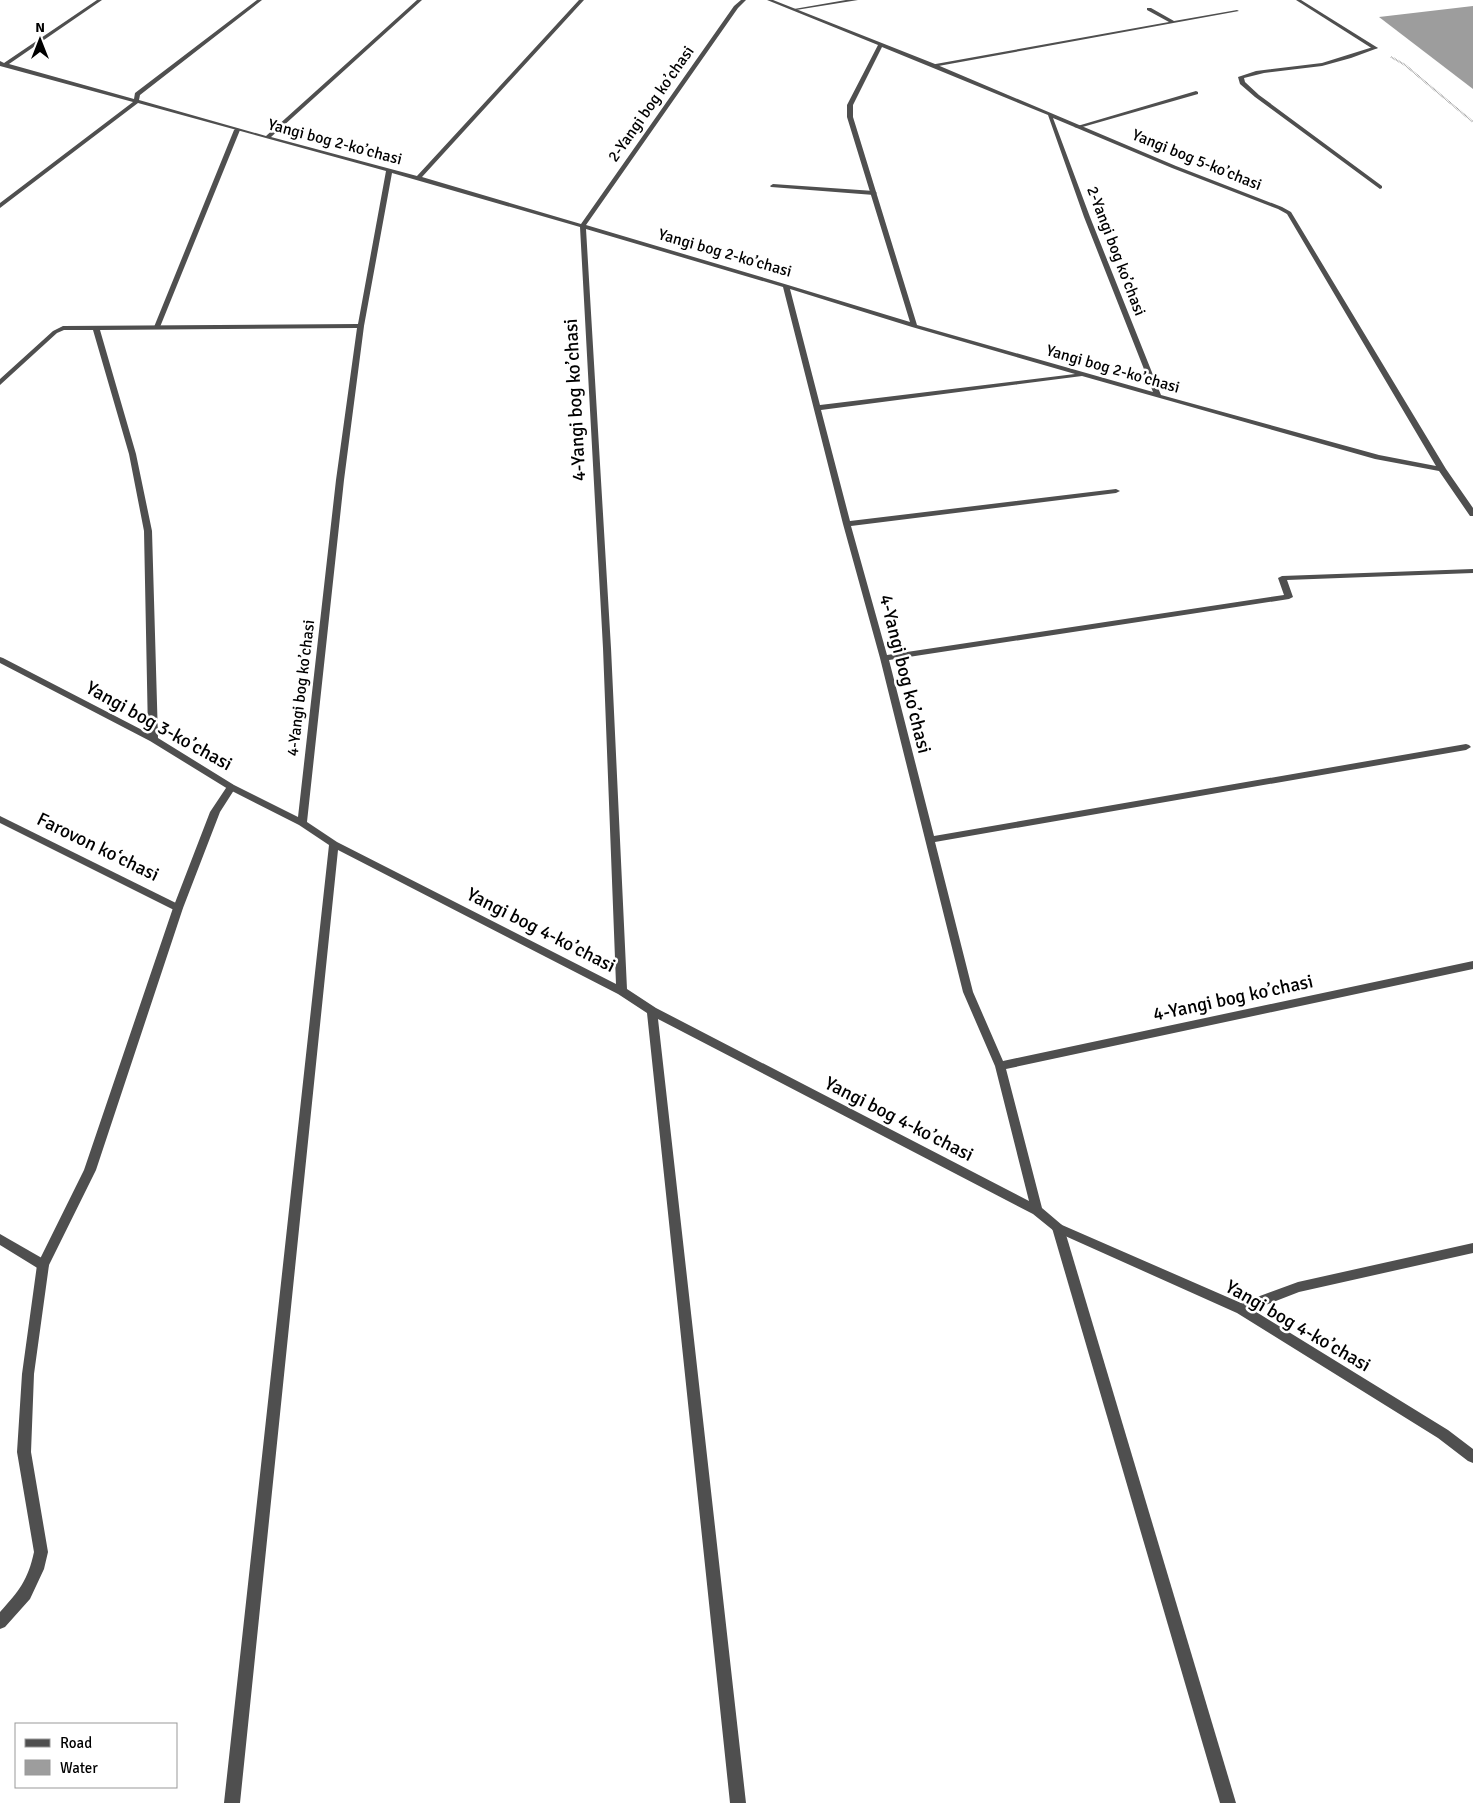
<svg xmlns="http://www.w3.org/2000/svg" width="1473" height="1803" viewBox="0 0 1473 1803" font-family="Signika,sans-serif">
	<rect width="100%" height="100%" fill="#fff"/>
	<path fill="#9d9d9d" d="M1473,6V89L1379,17Z"/>
	<g fill="none" stroke-linecap="round" stroke-linejoin="round">
		<path stroke="#717171" stroke-width="2" stroke-dasharray="0.5 1" stroke-linecap="butt" d="M1391,57L1405,65L1473,122"/>
		<g fill="#4f4f4f" fill-rule="evenodd">
			<path d="M846,0H858L796,10L794,9Z"/>
			<path d="M1147,8H1151L1174,21L1237,10L1239,11L933,67L930,65L1169,22L1147,10Z"/>
			<path d="M1373,47L1378,48L1351,58L1322,66L1264,73L1244,78L1245,82L1259,95L1382,186V188L1380,189L1255,97L1240,84L1238,77L1256,71L1322,63Z"/>
			<path d="M1196,91L1198,92V94L1079,128L1074,127Z"/>
			<path d="M237,128L240,130L160,327L155,328L154,327L234,130Z"/>
			<path d="M773,184L874,191L877,193L874,195L771,187L770,186Z"/>
			<path d="M231,784L236,787L220,812L183,908L96,1170L49,1265L34,1374L31,1452L48,1552L44,1569L30,1599L5,1627L0,1629V1612C19,1591 28,1580 34,1552L17,1452L22,1374L37,1265L84,1170L173,908L210,812L228,785Z"/>
			<path d="M1058,1223L1062,1225L1064,1228L1236,1803H1220L1052,1228L1054,1225Z"/>
		</g>
		<g fill="#4f4f4f" fill-rule="evenodd">
			<path d="M97,0H102L9,64L134,99L135,93L257,0H262L140,95L139,100L266,136L417,0H422L271,137L417,176L579,0H584L422,177L581,224L734,6L741,0H746L738,8L586,225L788,285L910,322L847,117V105L878,45L767,0H773L935,64L1176,166L1282,207L1291,212L1446,469L1473,508V516H1470L1439,471L1375,459L1082,376L821,410L850,521L1116,489L1120,491L1116,493L851,526L887,655L1284,595L1278,578L1282,576L1473,569V573L1287,580L1293,597L1289,599L889,660L934,836L1466,744L1469,745L1471,747L1466,750L935,842L973,992L1003,1061L1473,961V969L1006,1069L1042,1208L1062,1225L1241,1303L1298,1282L1473,1243V1253L1299,1292L1253,1310L1448,1430L1473,1449V1463L1468,1461L1438,1438L1237,1313L1054,1231L1033,1214L658,1019L746,1803H730L647,1013L618,994L338,850L240,1803H224L329,845L299,825L228,789L150,741L0,663V657L3,658L148,733L144,531L129,454L93,330H64L57,333L0,385V379L53,331L63,326L358,324L386,171L138,103L0,208V203L133,102L0,66V61L4,63ZM882,47L1048,115L1084,217L1153,392L917,325L853,117V105ZM1053,118L1172,168L1278,209L1287,214L1436,466L1379,455L1161,395L1090,217ZM392,173L580,227L603,648L616,984L337,842L307,822L344,480L364,326ZM586,229L783,287L843,524L880,658L963,992L995,1066L1029,1201L656,1008L627,989L611,648ZM790,289L912,327L1075,374L820,405ZM357,328L336,480L298,817L234,785L158,738L152,531L136,454L100,330Z"/>
			<path d="M1296,0H1301L1378,48L1373,49Z"/>
			<path d="M0,816L182,906L183,908L178,911L174,910L0,823Z"/>
			<path d="M0,1234L47,1261L49,1265L47,1269L43,1270L39,1269L0,1245Z"/>
		</g>
	</g>
	<g text-anchor="middle" dominant-baseline="central" stroke-width="5" stroke-linejoin="round" paint-order="stroke">
		<g font-size="16" fill="#000" stroke="#fff">
			<text transform="translate(651 104) rotate(-55)">2-Yangi bog koʼchasi</text>
			<text transform="translate(335 142) rotate(15)">Yangi bog 2-koʼchasi</text>
			<text transform="translate(1197 160) rotate(22)">Yangi bog 5-koʼchasi</text>
			<text transform="translate(1116 251) rotate(69)">2-Yangi bog koʼchasi</text>
			<text transform="translate(725 253) rotate(16)">Yangi bog 2-koʼchasi</text>
			<text transform="translate(1113 369) rotate(16)">Yangi bog 2-koʼchasi</text>
			<text transform="translate(301 688) rotate(-83)">4-Yangi bog koʼchasi</text>
		</g>
		<g font-size="19" fill="#000" stroke="#fff">
			<text transform="translate(575 400) rotate(-93)">4-Yangi bog koʼchasi</text>
			<text transform="translate(905 674) rotate(76)">4-Yangi bog koʼchasi</text>
			<text transform="translate(159 726) rotate(29)">Yangi bog 3-koʼchasi</text>
			<text transform="translate(98 847) rotate(26)">Farovon koʻchasi</text>
			<text transform="translate(541 930) rotate(27)">Yangi bog 4-koʼchasi</text>
			<text transform="translate(1233 998) rotate(-12)">4-Yangi bog koʼchasi</text>
			<text transform="translate(899 1119) rotate(27)">Yangi bog 4-koʼchasi</text>
			<text transform="translate(1298 1326) rotate(30)">Yangi bog 4-koʼchasi</text>
		</g>
	</g>
	<rect x="15" y="1723" width="162" height="65" fill="#ffffff" stroke="#999999"/>
	<rect x="25" y="1739" width="25" height="8" fill="#4f4f4f" stroke="#999999"/>
	<text x="60" y="1748" font-size="15" fill="#000000">Road</text>
	<rect x="25" y="1760" width="25" height="15" fill="#9d9d9d" stroke="#999999"/>
	<text x="60" y="1773" font-size="15" fill="#000000">Water</text>
	<g transform="translate(40 40)" stroke="#ffffff" stroke-width="4" paint-order="stroke">
	<path d="M0-4L9 19L0 12L-9 19Z" fill="#000000"/>
	<text y="-8" font-size="14" font-weight="bold" text-anchor="middle" fill="#000000">N</text>
	</g>
</svg>
